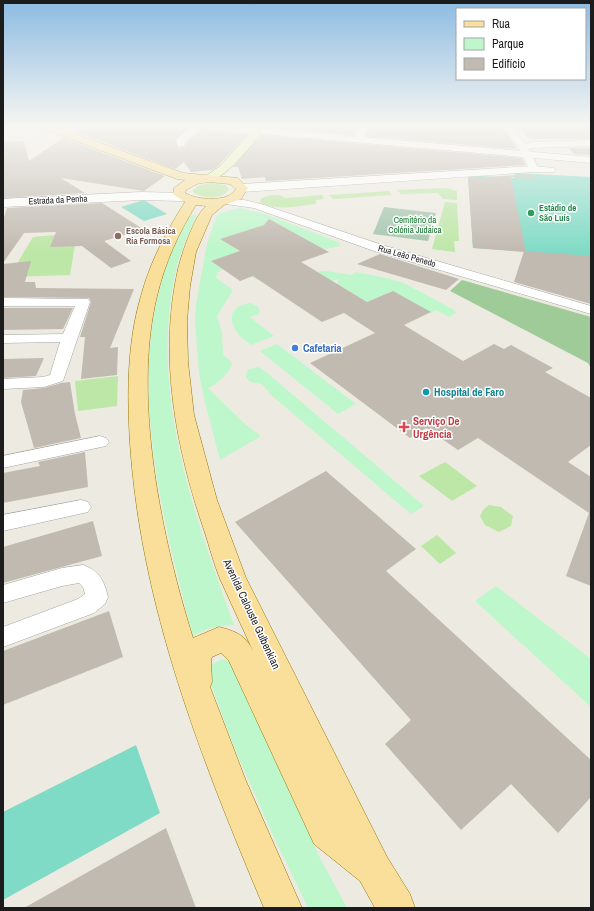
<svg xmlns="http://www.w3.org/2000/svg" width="594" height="911" viewBox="0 0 594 911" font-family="'Archivo Narrow',sans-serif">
	<rect width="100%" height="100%" fill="#edebe1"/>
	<g fill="#bde7a7">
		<path d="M209,183L225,185L229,189C223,200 201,199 193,192V190L198,186Z"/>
		<path d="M446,188L457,191V200L443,199L438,193L401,194L397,190Z"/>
		<path d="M389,191L392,195L333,199L329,195Z"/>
		<path d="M271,195H280L286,198L322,195L324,199L316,200V204C297,206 279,211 261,203L260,201L262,198Z"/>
		<path d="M445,202L457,203L459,241H454L455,252L432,249Z"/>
		<path d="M77,233L70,275L9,277L33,237Z"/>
		<path d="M118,376L117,406L78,411L75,381Z"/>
		<path d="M445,462L477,486L452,501L419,476Z"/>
		<path d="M489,505L501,507L513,516L511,526L499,532L485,525L480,516L483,510Z"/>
		<path d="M437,535L456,553L440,564L421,546Z"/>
	</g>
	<path fill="#9ecb97" d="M462,280L591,317V368L588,363L450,291Z"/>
	<path fill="#a3c5ad" d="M384,207L436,213L428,241L373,234Z"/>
	<g fill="#bef7cb">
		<path d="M240,208L265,214L338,242L340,246L326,249L320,247L274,222L220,239L249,257L282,269L256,279L234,264L228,255L211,261L223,269L218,272L216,278L233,290L217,316L222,332L223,355L232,362C231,373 217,384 208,388L245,424L261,436L220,460L204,398L199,373L195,322L196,304L207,244L216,217L220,213Z"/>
		<path d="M191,215H197C187,236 178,257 174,280C151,398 194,516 234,625C218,626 207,627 193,636C159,504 114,340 191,215Z"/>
		<path d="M327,271L352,275L355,272L387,278L404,283L454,310L456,313L449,317L436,310L431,313L393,291L367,302L338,284V279L329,282L314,272Z"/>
		<path d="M251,303L257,306L260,310L258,314L250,317L274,336L251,345C246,341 238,336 235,329C227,313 235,305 251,303Z"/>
		<path d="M277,344L356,404L338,414L260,351Z"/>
		<path d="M258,367L265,371L424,506L411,514L271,395L262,384L250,382L246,377L247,370Z"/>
		<path d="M496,586L591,659V707L475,601Z"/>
		<path d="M222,659L231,662L319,856L347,908H308L272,833L234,747L209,679L211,665Z"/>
	</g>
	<g fill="#80dbc6">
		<path d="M514,173L591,177V264L531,252L473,248L468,175L515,178Z"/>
		<path d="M144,200L167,214L144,221L121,207Z"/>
		<path d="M136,745L160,813L3,900V812Z"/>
	</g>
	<g fill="#c1bab1">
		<path d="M87,125H188L190,127L175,140L178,148L185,147L186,143L201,130L247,134L219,165L212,170L191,172L184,162L175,169L73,131Z"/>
		<path d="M268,125H347L359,126L354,135L267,127Z"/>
		<path d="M372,125H454L505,130L517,149L365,136Z"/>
		<path d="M517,125H588L591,139H529Z"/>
		<path d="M261,135L522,158L525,165L266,181L265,177L242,179L238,167H233Z"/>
		<path d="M63,138L165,176L144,191L61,178L85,193L3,198V142L24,141L29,161Z"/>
		<path d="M569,148H591V155L574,154Z"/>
		<path d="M532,174L535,179L511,177L526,252L473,248L468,178Z"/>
		<path d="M102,203L143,229L104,241L131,261L111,268L82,246L50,247L56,232L24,233L3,263V220L7,208Z"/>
		<path d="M269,219L329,252L301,262L367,302L393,291L431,312L404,325L463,361L494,344L504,349L511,345L553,368L545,372L591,398V445L568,462L591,477V586L566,576L589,513L478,438L458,450L426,428L410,438L310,363L375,333L344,313L322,322L253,276L240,281L211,261L240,251L220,239L264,225Z"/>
		<path d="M524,251L591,256V304L514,282Z"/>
		<path d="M380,254L459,279L446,290L357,264Z"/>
		<path d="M31,261L25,282H35L36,288L134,289L110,348L118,347L117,375L81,379L85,337H80L91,302L89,298L3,297V264Z"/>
		<path d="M3,308H73L63,329L3,330Z"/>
		<path d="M44,358L36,376L3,378V359Z"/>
		<path d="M70,382L75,414L81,438L34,448L21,402L23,390L44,388L61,383Z"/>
		<path d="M85,452L88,487L3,503V473L40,466L38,462Z"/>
		<path d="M326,471L416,549L386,571L591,760V797L558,833L511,784L461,830L385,744L411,720L235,522Z"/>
		<path d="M93,521L102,556L3,583V547Z"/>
		<path d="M109,611L123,657L3,705V651Z"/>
		<path d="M166,828L196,908H24Z"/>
	</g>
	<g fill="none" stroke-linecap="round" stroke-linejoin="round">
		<defs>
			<g id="minor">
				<path d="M195,125H204L185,142L184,146H178L176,141L177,139Z"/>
				<path d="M361,125H369L360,142H354L353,140Z"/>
				<path d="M473,125H511L525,144L532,142L591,140V146L533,148L528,149L539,169L534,172L529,169L519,148L506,129L477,127Z"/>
				<path d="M223,198L244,200L261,204L382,245L591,306V314L374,251L254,208L219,203L218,201L219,199Z"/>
				<path d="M3,298L88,299L90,302L63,381L44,387L3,389V379L43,377L50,375L60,342L3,343V335L63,334L75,306H3Z"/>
				<path d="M100,436L106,438L109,442L106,446L3,468V456Z"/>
				<path d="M81,500L88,502L91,507L88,512L3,531V515Z"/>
				<path d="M83,565C100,571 104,581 108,597L105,604L94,613L3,647V627L78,599L85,594L83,587L79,583L62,586L3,603V585L62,568Z"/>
			</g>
			<g id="tertiary">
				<path d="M189,125H226L591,157V163L194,128Z"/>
				<path d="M534,166L554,168L556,170L554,172H534L242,192L238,191L236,188L238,185L242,184Z"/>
				<path d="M141,192L182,193L186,194L188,197L186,200L182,201L141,200L3,207V199Z"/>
			</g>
			<path id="secondary" d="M257,125H267C257,139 222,185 205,181L203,178L220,166Z"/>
			<path id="primary" d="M37,125H51L183,173L238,178L248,188L241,199L224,205L212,215L196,252L190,286L187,321L188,362L194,415L217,500L246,578L387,857L410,894L415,908H375L360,881L314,844L229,661L221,653L212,657L211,660L212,682L210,687L246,781L302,908H264C201,758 141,607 130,443C127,394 127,343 141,296C150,262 166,232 185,202L173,194L174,188L185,180L177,179L38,127ZM209,182L230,184L236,189C228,203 197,200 185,193L186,190L197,184ZM196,205L206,206C194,216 182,253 178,269C158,357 176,449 205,533C210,549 214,564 220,579C231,603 242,627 253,651C246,635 235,631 219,627L193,638C162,539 132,399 157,296C165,263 178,234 196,205Z"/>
		</defs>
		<use href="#minor" stroke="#a3a3a3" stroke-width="1"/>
		<use href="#tertiary" stroke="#a3a3a3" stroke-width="1"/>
		<use href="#secondary" stroke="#536e07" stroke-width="1"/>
		<use href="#primary" stroke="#8f7704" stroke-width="1"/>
		<use href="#minor" fill="#fff" fill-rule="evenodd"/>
		<use href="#tertiary" fill="#fff" fill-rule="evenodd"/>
		<use href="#secondary" fill="#eaf7b5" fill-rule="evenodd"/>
		<use href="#primary" fill="#f9df9a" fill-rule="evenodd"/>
	</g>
	<linearGradient id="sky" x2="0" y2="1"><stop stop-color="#8cbbe2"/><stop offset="0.5" stop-color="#f7f6f2"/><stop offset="1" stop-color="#f7f6f2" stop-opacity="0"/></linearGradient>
	<rect width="594" height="252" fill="url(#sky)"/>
	<circle fill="#2e9e5b" stroke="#fff" stroke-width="1.5" cx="531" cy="213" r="4"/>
	<circle fill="#8d6e63" stroke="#fff" stroke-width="1.5" cx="118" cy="236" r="4"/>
	<circle fill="#3f7fe0" stroke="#fff" stroke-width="1.5" cx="295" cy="348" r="4"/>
	<circle fill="#0f9aa8" stroke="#fff" stroke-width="1.5" cx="426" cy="392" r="4"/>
	<path fill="#e0444e" stroke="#fff" stroke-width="1.5" d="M402 421h4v4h4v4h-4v4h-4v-4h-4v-4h4z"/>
	<g text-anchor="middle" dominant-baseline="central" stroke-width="3" stroke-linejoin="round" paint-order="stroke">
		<g font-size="9" fill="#1c1c1c" stroke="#fff">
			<text transform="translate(58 200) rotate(-3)">Estrada da Penha</text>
			<text transform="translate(407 256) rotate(16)">Rua Leão Penedo</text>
		</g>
		<g font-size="9" font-weight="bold" fill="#27864d" stroke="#fff" text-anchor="start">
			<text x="539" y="208">Estádio de<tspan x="539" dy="10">São Luís</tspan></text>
		</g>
		<g font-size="9" fill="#0e7526" stroke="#fff">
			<text x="415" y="220">Cemitério da<tspan x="415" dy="10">Colónia Judaica</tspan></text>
		</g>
		<g font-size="9" font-weight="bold" fill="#785e54" stroke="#fff" text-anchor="start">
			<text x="126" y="231">Escola Básica<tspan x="126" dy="10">Ria Formosa</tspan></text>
		</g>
		<g font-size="11" font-weight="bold" fill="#366cbe" stroke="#fff" text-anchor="start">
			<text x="303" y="348">Cafetaria</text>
		</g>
		<g font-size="11" font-weight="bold" fill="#0d838f" stroke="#fff" text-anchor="start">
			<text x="434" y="392">Hospital de Faro</text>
		</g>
		<g font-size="11" font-weight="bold" fill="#be3a42" stroke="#fff" text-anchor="start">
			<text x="413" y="421">Serviço De<tspan x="413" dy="13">Urgência</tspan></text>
		</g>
		<g font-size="11" fill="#1c1c1c" stroke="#fff">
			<text transform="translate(252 614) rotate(65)">Avenida Calouste Gulbenkian</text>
		</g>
	</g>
	<rect width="594" height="911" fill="none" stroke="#1c1c1c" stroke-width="8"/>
	<rect x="456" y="8" width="130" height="72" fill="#ffffff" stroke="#a4a4a4"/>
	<rect x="464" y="21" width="20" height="6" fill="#f9df9a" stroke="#a4a4a4"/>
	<text x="492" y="28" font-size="12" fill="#1c1c1c">Rua</text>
	<rect x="464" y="38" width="20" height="12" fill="#bef7cb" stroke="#a4a4a4"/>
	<text x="492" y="48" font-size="12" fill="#1c1c1c">Parque</text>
	<rect x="464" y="58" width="20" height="12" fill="#c1bab1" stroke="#a4a4a4"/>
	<text x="492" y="68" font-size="12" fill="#1c1c1c">Edifício</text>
</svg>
